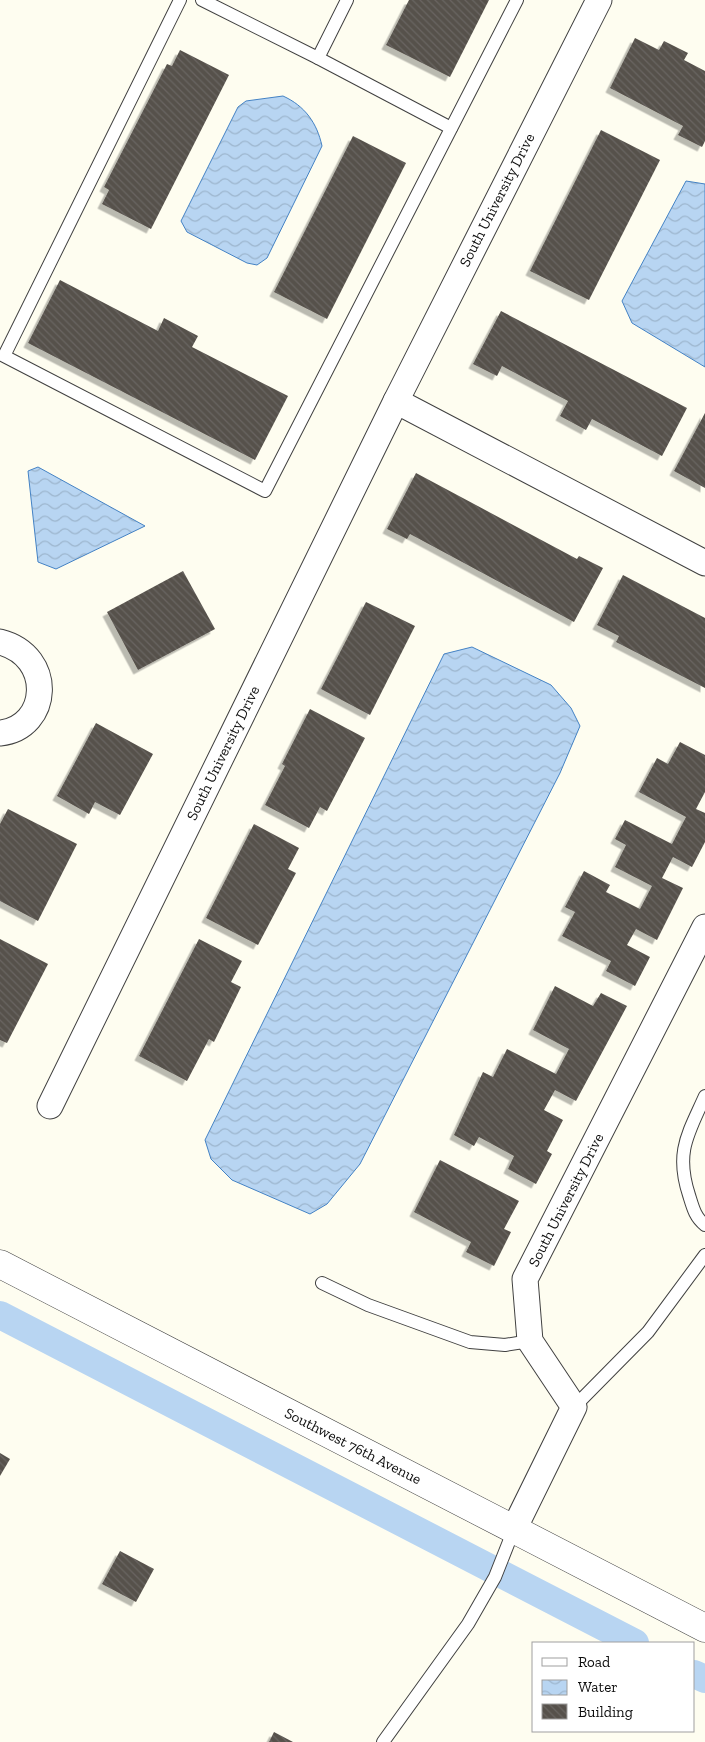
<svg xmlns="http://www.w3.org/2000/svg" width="705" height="1742" viewBox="0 0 705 1742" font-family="'Zilla Slab',serif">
	<defs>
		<pattern id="water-waves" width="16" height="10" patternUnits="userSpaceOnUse" patternTransform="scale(1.25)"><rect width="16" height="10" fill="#b8d5f2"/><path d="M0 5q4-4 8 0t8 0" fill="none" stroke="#9db6ce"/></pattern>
		<pattern id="building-back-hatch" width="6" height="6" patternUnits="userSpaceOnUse" patternTransform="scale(1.25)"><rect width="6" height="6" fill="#56514b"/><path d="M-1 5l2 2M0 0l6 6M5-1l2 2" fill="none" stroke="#696561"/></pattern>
		<filter id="shadow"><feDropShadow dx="-4.5" dy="4.5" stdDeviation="0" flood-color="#0004"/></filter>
	</defs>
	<rect width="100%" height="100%" fill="#fefdf0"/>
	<g fill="url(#water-waves)" stroke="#4482c4">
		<path d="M283,96C305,106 317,123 322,146L267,258L257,265L247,263L187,232L181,221L238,107L246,101Z"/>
		<path d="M686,181L705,184V367L632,323L622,301Z"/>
		<path d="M38,467L145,526L56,569L38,562L28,471Z"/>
		<path d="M472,647L551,685L571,708L580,726L560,773L360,1164L327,1204L310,1214L232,1180L211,1159L205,1140L444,654Z"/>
	</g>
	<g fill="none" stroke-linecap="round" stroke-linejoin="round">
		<g stroke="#b8d5f2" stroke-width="28">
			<path d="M0,1315L635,1643"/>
			<path d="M694,1674L705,1679"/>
		</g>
	</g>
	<g fill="url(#building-back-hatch)" filter="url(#shadow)">
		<path d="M409,0H489L450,77L386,45Z"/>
		<path d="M635,38L659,50L664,41L688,53L684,60L705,71V141L702,147L678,135L683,126L610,88Z"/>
		<path d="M180,50L229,75L151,229L102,204L109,190L104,187L167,64L172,66Z"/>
		<path d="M601,130L660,160L589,300L530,271Z"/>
		<path d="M353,136L406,163L327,319L274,292Z"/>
		<path d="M60,280L158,331L164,318L198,336L192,347L288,396L255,460L28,343Z"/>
		<path d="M501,311L687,408L662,456L592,419L586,430L560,416L568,401L502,366L497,376L473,364Z"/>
		<path d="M705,413V488L674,471Z"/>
		<path d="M416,473L577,559L579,556L603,568L574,622L410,534L407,539L387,529Z"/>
		<path d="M183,571L215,629L138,670L107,612Z"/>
		<path d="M623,575L705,618V688L616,642L619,636L597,625Z"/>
		<path d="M366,602L415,626L370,715L321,689Z"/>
		<path d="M310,709L365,738L327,811L320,807L309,828L265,805L285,766L282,764Z"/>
		<path d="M96,723L153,754L120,815L95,802L89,814L57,796Z"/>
		<path d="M680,742L705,755V792L696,809L705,813V842L692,867L673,857L662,878L683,888L657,940L636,929L627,945L650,957L635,986L606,971L611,961L562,936L575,912L565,907L584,871L610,885L606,892L640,909L652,886L615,867L626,845L615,839L625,820L672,844L686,817L639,792L657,758L668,764Z"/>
		<path d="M8,809L77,844L38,921L0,901V824Z"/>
		<path d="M254,824L299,848L288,869L296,873L258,945L206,918Z"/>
		<path d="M0,939L48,964L7,1043L0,1040Z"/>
		<path d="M199,939L242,961L231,982L241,987L214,1042L209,1039L187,1081L139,1056Z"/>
		<path d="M555,986L593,1006L601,993L627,1006L576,1101L555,1090L544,1110L563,1120L547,1151L552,1154L536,1184L508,1169L514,1156L479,1137L474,1146L454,1135L483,1072L493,1077L507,1049L556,1074L569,1049L533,1030Z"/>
		<path d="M440,1160L519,1201L504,1229L511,1232L494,1266L466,1252L471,1242L414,1212Z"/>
		<path d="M0,1453L10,1459L0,1476Z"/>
		<path d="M120,1551L154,1569L136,1602L102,1584Z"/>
		<path d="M274,1732L293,1742H269Z"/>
	</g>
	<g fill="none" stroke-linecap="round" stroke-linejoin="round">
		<defs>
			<g id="service">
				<path d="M180,0L4,356L265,491L517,0"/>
				<path d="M202,0L318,58L347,0"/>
				<path d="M318,58L451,128"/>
				<path d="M705,1096C688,1134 675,1152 689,1195C693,1208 695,1217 705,1225"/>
				<path d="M322,1283L368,1305L470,1342L505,1345L530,1341"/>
				<path d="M574,1407L648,1332L705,1255"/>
				<path d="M383,1742L468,1624L495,1577L514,1529"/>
			</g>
			<g id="minor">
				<path d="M396,401L599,0"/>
				<path d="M0,642C55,656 50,728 0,733"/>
				<path d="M50,1106L396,401L705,563"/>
				<path d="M514,1529L574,1407L530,1341L525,1279L705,927"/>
			</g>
			<path id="tertiary" d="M0,1264L705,1628"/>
		</defs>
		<use href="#service" stroke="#414141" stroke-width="14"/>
		<use href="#minor" stroke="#414141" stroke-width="27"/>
		<use href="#tertiary" stroke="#414141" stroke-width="29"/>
		<use href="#service" stroke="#fff" stroke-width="12"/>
		<use href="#minor" stroke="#fff" stroke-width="25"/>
		<use href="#tertiary" stroke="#fff" stroke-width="28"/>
	</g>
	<g text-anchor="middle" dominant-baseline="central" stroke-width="5" stroke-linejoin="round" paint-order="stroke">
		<g font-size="15" fill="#0e0e0e" stroke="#fff">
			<text transform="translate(497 200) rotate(-63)">South University Drive</text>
			<text transform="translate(223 753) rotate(-64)">South University Drive</text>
			<text transform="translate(566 1200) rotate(-63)">South University Drive</text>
			<text transform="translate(353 1446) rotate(27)">Southwest 76th Avenue</text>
		</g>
	</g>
	<rect x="532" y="1642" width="162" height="90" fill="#ffffff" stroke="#9f9f9f"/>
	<rect x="542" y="1658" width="25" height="8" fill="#ffffff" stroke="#9f9f9f"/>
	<text x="578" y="1667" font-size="15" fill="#0e0e0e">Road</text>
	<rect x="542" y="1680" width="25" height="15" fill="url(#water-waves)" stroke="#9f9f9f"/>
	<text x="578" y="1692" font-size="15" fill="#0e0e0e">Water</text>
	<rect x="542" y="1704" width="25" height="15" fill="url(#building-back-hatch)" stroke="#9f9f9f"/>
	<text x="578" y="1717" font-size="15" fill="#0e0e0e">Building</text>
</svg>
